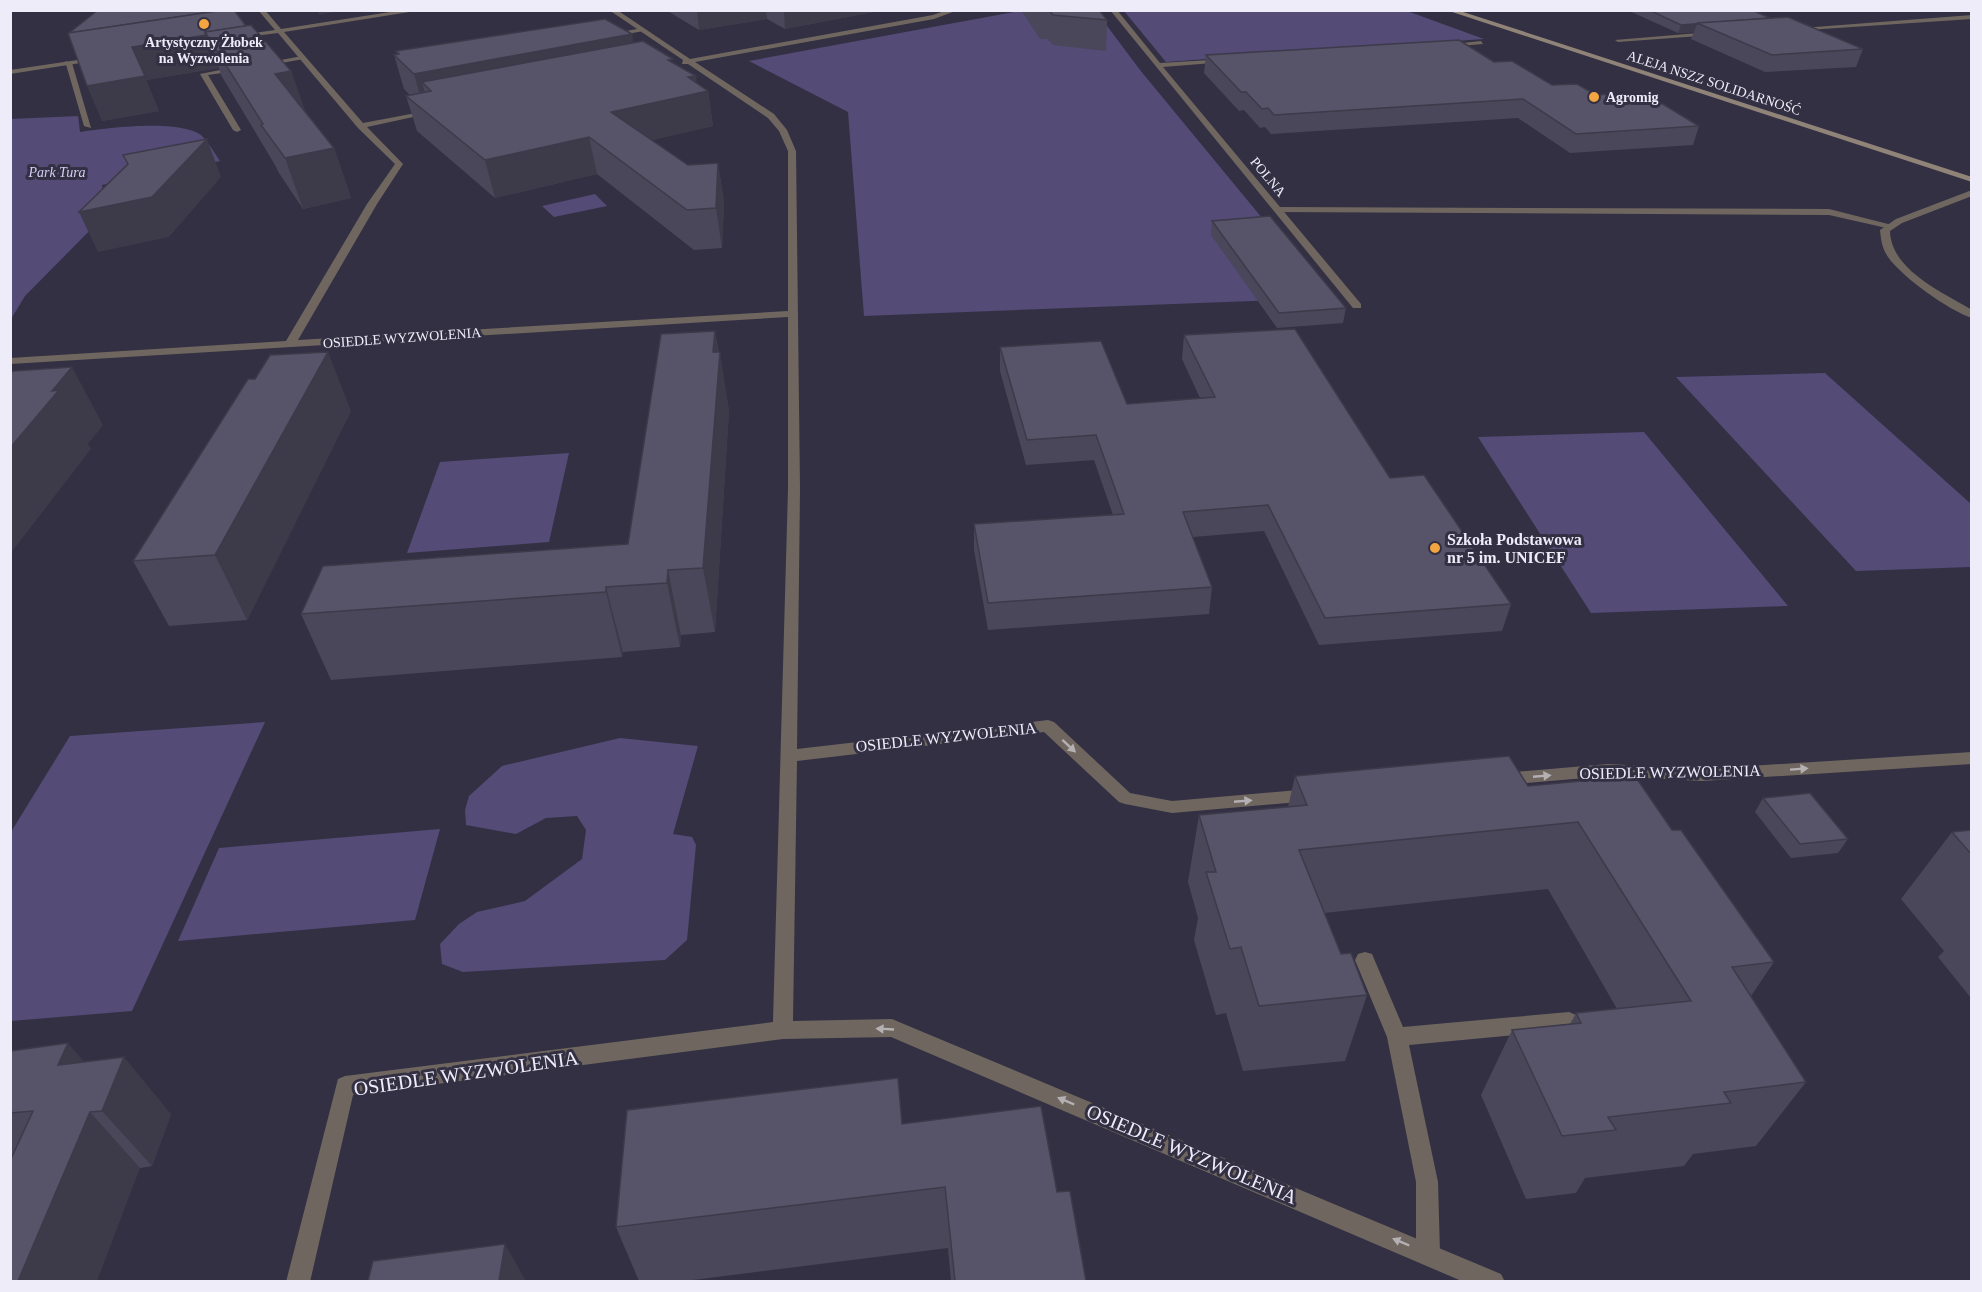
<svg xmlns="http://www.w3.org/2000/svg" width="1982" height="1292" viewBox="0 0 1982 1292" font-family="'Times New Roman',serif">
	<rect width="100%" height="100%" fill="#333043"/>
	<g fill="#544b77">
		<path d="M1019,11H1096L1140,70L1328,298L864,316L848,112L749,61Z"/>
		<path d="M1124,11H1407L1484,39L1166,62Z"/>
		<path d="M78,116L80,132C108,128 177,119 201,135C208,141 215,154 220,161L102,185L106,214L25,296L11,319V119Z"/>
		<path d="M595,194L607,206L554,217L542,206Z"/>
		<path d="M1825,373L1971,504V567L1856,571L1676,377Z"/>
		<path d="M1644,432L1788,606L1591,613L1478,437Z"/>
		<path d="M569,453L549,542L407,553L440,462Z"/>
		<path d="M265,722L132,1011L11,1021V832L70,736Z"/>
		<path d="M620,738L698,746L673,834L692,837L696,845L687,940L665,960L463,972L442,964L440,944L459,924L477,912L525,901L582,859L586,830L577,816L546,818L516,834L466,825L465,810L469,796L502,766Z"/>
		<path d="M440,829L415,920L178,941L219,848Z"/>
	</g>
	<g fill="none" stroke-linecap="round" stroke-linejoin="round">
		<g fill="#6f675f" fill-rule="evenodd">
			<path d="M642,28L644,31L609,37L606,35Z"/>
			<path d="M302,56L304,59L264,66L260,64Z"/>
			<path d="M65,61L72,63L91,128L84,126Z"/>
			<path d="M240,66L243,70L208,75L241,130L237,132L233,130L200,74Z"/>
			<path d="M1278,207L1829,209L1896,226L1891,229L1829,215L1275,212V208Z"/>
			<path d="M1365,952L1372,954L1403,1027L1569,1012L1576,1015L1579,1021L1576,1027L1569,1030L1409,1045L1438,1182L1440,1253L1436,1261L1428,1265L1420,1261L1416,1253V1182L1387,1037L1355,960L1358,954Z"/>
		</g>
		<g fill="#6f675f" fill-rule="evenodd">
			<path d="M258,10H265L281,29L403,10H422L284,32L363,123L432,110L436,112L367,127L403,164L377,204L298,340L788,311V151L779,131L768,118L688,64H682L683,60L609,10H617L690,59L933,15L947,10H958L934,19L695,62L774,114L787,130L796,151L800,489L797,749L1048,720L1054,722L1130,793L1172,801L1310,789L1316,791L1319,795L1316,799L1310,801L1172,813L1125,804L1119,802L1044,732L797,761L793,1021L892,1019L899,1022L1501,1274L1505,1282H1464L891,1037L783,1039L353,1095L310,1282H286L338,1079L345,1076L773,1022L788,489V317L10,364V358L286,341L367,204L395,164L358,128L278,33L239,38L241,35L275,30Z"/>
			<path d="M1110,10H1117L1160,63L1227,59L1225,62L1163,67L1361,304V308H1353Z"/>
			<path d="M1972,15V19L1792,31L1789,29Z"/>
			<path d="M1711,32L1713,35L1618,42L1615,40Z"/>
			<path d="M1481,41L1483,44L1447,47L1444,45Z"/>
			<path d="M98,57L100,60L10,74V70Z"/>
			<path d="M1972,190V196L1902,223L1890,231C1891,270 1942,292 1972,310V318C1948,310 1902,277 1888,257C1882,248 1881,240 1880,230L1896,219Z"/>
			<path d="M1972,752V764L1702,781L1608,776L1504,785L1498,783L1496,779L1498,775L1504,773L1608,764L1702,769Z"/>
		</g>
		<path fill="#908478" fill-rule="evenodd" d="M1446,10H1457L1972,177V182Z"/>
	</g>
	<g fill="#4b475a">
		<path d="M666,10H884L785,29L767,19L699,30Z"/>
		<path d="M1021,10H1099L1107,20L1106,51L1053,45L1047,39H1040Z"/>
		<path d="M1627,10H1752L1770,18L1863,49L1856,67L1765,72L1691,39L1694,32L1678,33Z"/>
		<path d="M246,26L291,71L305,111L334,148L351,198L303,209L279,173L275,165L221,75L219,68L146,80L159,111L102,121L68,33Z"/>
		<path d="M632,34L633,43L674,63L697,84L708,91L713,126L652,140L688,165L718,163L724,202L722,248L694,250L597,174L495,198L417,131L406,96L410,95L404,89L394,55H397L396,51Z"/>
		<path d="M1206,55L1494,62L1552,85L1596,95L1699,126L1693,145L1570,153L1518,118L1271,134L1265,127L1260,128L1244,110L1239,111L1204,73Z"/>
		<path d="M1212,221L1346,308L1343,323L1277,328L1211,235Z"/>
		<path d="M715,331L729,411L715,632L681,635L680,647L623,652L622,657L331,680L301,614L628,544Z"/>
		<path d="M1184,335L1390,478L1511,604L1502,631L1319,645L1264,531L1193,537L1212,587L1209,614L988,630L974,550V524L1113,515L1094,460L1026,465L1000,371V347L1127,404L1200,398L1182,359Z"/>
		<path d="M255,379L351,411L247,620L169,626L133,561Z"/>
		<path d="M1295,776L1528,786L1672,830L1774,962L1751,996L1806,1082L1756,1146L1693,1154L1684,1166L1585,1178L1576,1193L1526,1199L1481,1095L1512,1030L1570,1024L1576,1013L1617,1009L1548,889L1324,913L1341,954L1367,995L1345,1061L1243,1071L1226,1013L1216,1015L1194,940L1198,918L1188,882L1199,815L1288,807Z"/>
		<path d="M1763,798L1848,839L1838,853L1791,858L1755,812Z"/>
		<path d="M1971,830V998L1938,957L1944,951L1901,899L1952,832Z"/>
		<path d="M10,1051L84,1062L171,1114L152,1166L140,1168L11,1160Z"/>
		<path d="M902,1124L1057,1192L1086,1281H951L948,1248L685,1281H639L616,1227Z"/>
	</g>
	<g fill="#3d3a4a">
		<path d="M318,10H345L319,15Z"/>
		<path d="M697,10H766L767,19L699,30Z"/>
		<path d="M784,10H884L785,29Z"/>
		<path d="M1697,24L1694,32L1678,33L1681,25Z"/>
		<path d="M205,32L219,68L146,80L159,111L102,121L87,86L79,57Z"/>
		<path d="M632,34L637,67L422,82L429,108L424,109L414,74Z"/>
		<path d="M291,71L307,117L275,74Z"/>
		<path d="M696,76L698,93L708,91L713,126L618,148L611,112L688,77Z"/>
		<path d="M589,137L597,174L495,198L485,160Z"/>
		<path d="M207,139L221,177L169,237L98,252L79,212Z"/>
		<path d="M334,148L351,198L303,209L285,158Z"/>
		<path d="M718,163L724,202L722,248L716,208Z"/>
		<path d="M715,331L719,358L720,352L729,411L715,632L703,568Z"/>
		<path d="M328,352L351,411L247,620L215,555Z"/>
		<path d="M72,367L103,425L88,444L91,449L10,554V447L52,391Z"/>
		<path d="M668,570L681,635L680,647L667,583Z"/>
		<path d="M606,587L623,652L622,657L606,592Z"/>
		<path d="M68,1043L110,1092L124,1057L171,1114L152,1166L102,1111L58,1065Z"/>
		<path d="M90,1112L140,1168L97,1281H18Z"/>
		<path d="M505,1244L526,1281H499Z"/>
	</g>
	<g fill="#575369" stroke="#3d3a4a" stroke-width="1.5">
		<path d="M98,10H224L69,33Z"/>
		<path d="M224,10H234L246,26L205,32L206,35L132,47L145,76L87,86L68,33Z"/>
		<path d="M1049,10H1099L1107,20L1053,15Z"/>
		<path d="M1649,10H1752L1770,18L1681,25Z"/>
		<path d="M1788,17L1863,49L1772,55L1697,23Z"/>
		<path d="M605,19L632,34L414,74L394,55L399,54L396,51Z"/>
		<path d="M251,25L291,71L275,74L334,148L285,158L261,125L263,124L205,32Z"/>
		<path d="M1459,40L1494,62L1512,61L1552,85L1577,84L1596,95L1643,92L1699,126L1576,134L1523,99L1274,115L1268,108L1262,109L1246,92H1241L1206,55Z"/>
		<path d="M643,41L673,59L668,60L696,76L688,77L708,91L611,112L688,165L718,163L716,208L687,210L589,137L485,160L406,96L431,91L422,82Z"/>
		<path d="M207,139L152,197L79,212L128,164L123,155Z"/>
		<path d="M1270,216L1346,308L1279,313L1212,221Z"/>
		<path d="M1295,329L1390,478L1424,475L1511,604L1325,618L1268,505L1183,512L1212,587L988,603L974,524L1124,514L1096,435L1027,440L1000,347L1101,341L1127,404L1215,397L1184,335Z"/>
		<path d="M715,331L713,352H720L703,568L668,570L667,583L606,587V592L301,614L323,566L628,544L661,334Z"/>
		<path d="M328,352L215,555L133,561L248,379H255L270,355Z"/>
		<path d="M72,367L52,391L59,390L10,448V373L13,371Z"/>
		<path d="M1509,756L1528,786L1635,776L1672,830H1681L1774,962L1732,967L1806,1082L1724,1092L1731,1103L1608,1117L1616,1130L1562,1136L1512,1030L1581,1023L1576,1013L1691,1001L1578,822L1299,850L1341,954L1351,953L1367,995L1259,1006L1241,947L1230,949L1206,872H1216L1199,815L1307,805L1295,776Z"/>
		<path d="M1810,793L1848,839L1800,844L1763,798Z"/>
		<path d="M1971,830V854L1952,832Z"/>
		<path d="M68,1043L58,1065L124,1057L102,1111L90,1112L18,1281H10V1161L33,1111L10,1113V1051Z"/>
		<path d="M898,1078L902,1124L1041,1106L1057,1192L1070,1191L1086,1281H955L945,1187L616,1227L627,1110Z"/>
		<path d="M505,1244L499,1281H368L373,1261Z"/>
	</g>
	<defs><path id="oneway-solid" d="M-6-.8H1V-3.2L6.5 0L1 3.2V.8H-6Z" transform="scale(1.5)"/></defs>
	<g fill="#b5b0b4">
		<use href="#oneway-solid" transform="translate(1069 746) rotate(43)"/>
		<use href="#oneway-solid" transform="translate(1799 769) rotate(-4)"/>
		<use href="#oneway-solid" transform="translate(1542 776) rotate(-5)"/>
		<use href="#oneway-solid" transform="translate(1243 801) rotate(-5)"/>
		<use href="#oneway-solid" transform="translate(885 1029) rotate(-177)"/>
		<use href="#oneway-solid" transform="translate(1066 1101) rotate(-157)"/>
		<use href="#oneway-solid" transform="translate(1401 1242) rotate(-157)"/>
	</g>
	<g fill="#f2a541" stroke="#333043" stroke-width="2">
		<circle cx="204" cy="24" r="6"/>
		<circle cx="1594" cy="97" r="6"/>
		<circle cx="1435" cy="548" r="6"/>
	</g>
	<g text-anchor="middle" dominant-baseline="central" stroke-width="6" stroke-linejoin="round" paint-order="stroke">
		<g font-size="14" font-weight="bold" fill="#eeecf9" stroke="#333043">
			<text x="204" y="42">Artystyczny Żłobek<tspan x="204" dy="16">na Wyzwolenia</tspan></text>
			<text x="1606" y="97" text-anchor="start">Agromig</text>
		</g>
		<g font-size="14" fill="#eeecf9" stroke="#333043">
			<text transform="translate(1714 83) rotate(18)">ALEJA NSZZ SOLIDARNOŚĆ</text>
			<text transform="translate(1268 177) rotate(50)">POLNA</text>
			<text transform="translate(402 338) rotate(-4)">OSIEDLE WYZWOLENIA</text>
		</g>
		<g font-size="14" font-style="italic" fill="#d4cdf5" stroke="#333043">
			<text x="57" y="172">Park Tura</text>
		</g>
		<g font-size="16" font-weight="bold" fill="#eeecf9" stroke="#333043" text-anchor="start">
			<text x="1447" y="539">Szkoła Podstawowa<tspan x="1447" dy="18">nr 5 im. UNICEF</tspan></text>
		</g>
		<g font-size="16" fill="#eeecf9" stroke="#333043">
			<text transform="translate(946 737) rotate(-6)">OSIEDLE WYZWOLENIA</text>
			<text transform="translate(1670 772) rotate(-1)">OSIEDLE WYZWOLENIA</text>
		</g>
		<g font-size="20" fill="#eeecf9" stroke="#333043">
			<text transform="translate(466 1073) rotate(-8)">OSIEDLE WYZWOLENIA</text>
			<text transform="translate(1192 1154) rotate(23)">OSIEDLE WYZWOLENIA</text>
		</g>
	</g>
	<rect width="1982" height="1292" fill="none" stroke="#eeecf9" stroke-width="24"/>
</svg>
